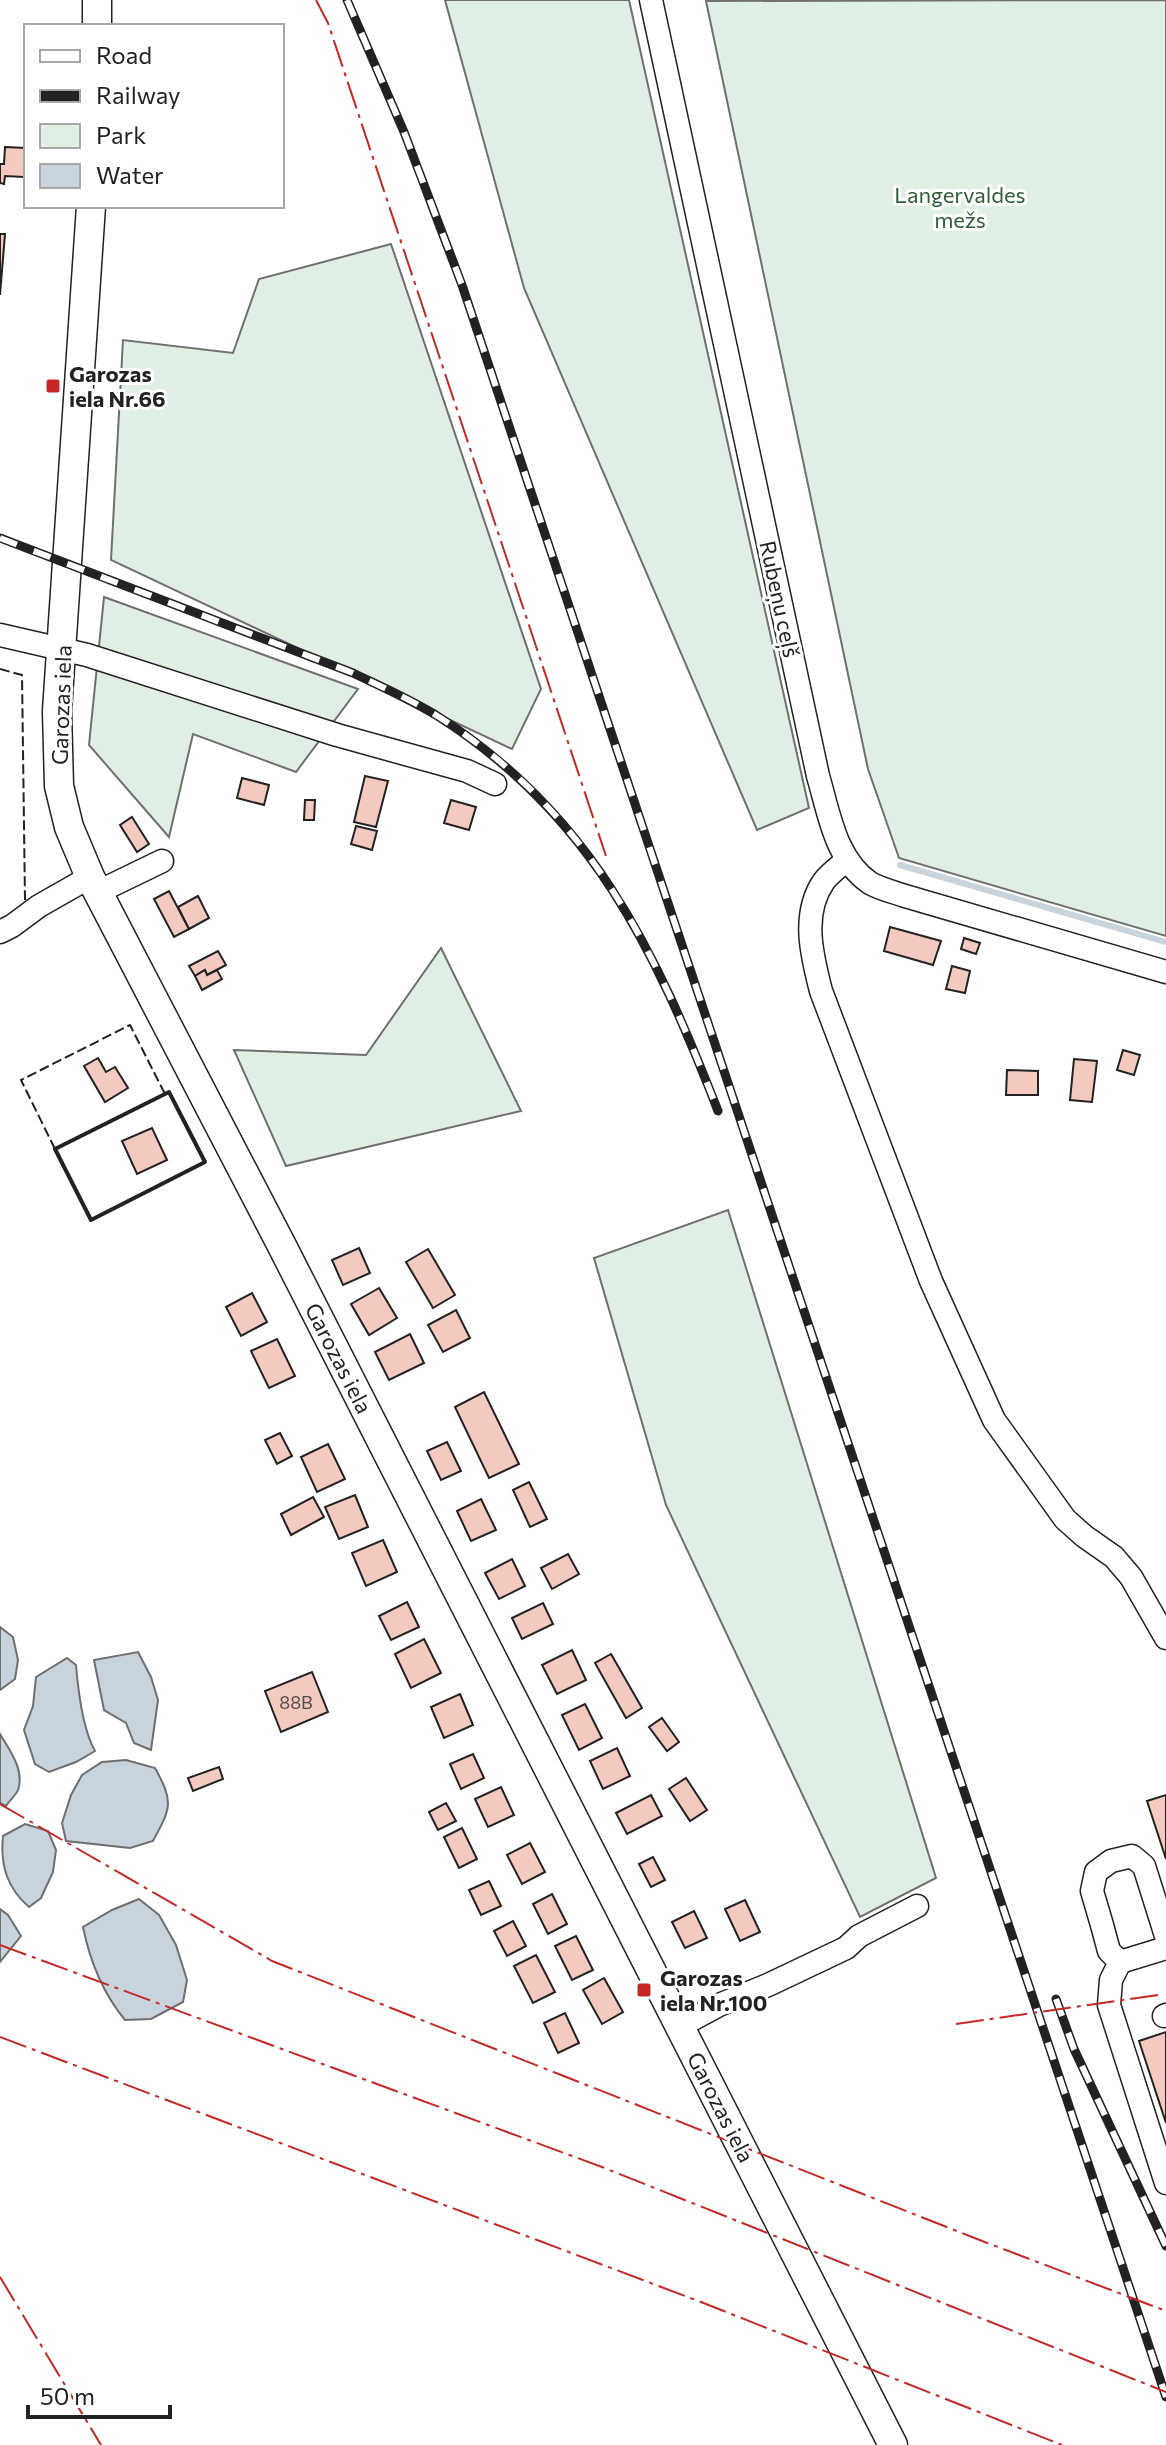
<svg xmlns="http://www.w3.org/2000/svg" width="1166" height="2445" viewBox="0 0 1166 2445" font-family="Commissioner,sans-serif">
	<rect width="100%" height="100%" fill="#fff"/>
	<g fill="#e0efe3" stroke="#6f6f6f" stroke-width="2">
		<path d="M445,0H629L809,808L757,830L524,288Z"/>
		<path d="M1166,0V936L899,858L868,769L706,1Z"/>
		<path d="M391,244L541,689L512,749L111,560L123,340L233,353L259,279Z"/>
		<path d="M104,597L358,689L296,772L193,734L169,837L89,745Z"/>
		<path d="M441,948L521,1111L286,1166L234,1050L366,1055Z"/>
		<path d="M728,1210L936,1878L860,1917L666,1505L594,1258Z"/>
	</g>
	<g fill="#c7d3dd" stroke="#6f6f6f" stroke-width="2">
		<path d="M0,1627L13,1637L18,1660L15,1679L0,1690Z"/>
		<path d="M138,1652L151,1677L158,1700L151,1750L134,1743L126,1723L104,1710L94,1660Z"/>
		<path d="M67,1658L76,1665C78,1689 83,1730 95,1751L76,1762L49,1772L35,1764L24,1730L33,1706L36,1677Z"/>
		<path d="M0,1734C9,1749 25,1770 18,1790C16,1795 9,1801 6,1806L0,1803Z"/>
		<path d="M126,1760L155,1768C174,1802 171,1808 153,1841L130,1848L66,1841L62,1823L71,1795L82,1775L102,1762Z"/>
		<path d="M25,1824L48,1831L56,1850L53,1872L41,1898L29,1907C7,1888 0,1865 3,1836Z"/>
		<path d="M139,1899L159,1915L176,1945L187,1980L183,2002L151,2019L125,2020C102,1992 90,1962 83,1927L112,1910Z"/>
		<path d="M0,1909L8,1915L21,1936L0,1962Z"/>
	</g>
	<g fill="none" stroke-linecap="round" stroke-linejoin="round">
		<path stroke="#c7d3dd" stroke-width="6" d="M900,865L1166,942"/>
	</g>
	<g fill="#f3c9c0" stroke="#222" stroke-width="2">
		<path d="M5,147L26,148L24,177L5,176L4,184L0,183V164H4Z"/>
		<path d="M0,234H5L0,295Z"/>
		<path d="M365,776L388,781L376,827L354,822Z"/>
		<path d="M242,778L269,785L264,805L237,798Z"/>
		<path d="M305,800H315L314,820H304Z"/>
		<path d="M451,800L476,807L469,830L444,823Z"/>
		<path d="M132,817L149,844L137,852L120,825Z"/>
		<path d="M356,826L377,831L372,850L351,844Z"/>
		<path d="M169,891L189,929L174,937L154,899Z"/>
		<path d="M198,896L209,918L189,929L178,907Z"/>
		<path d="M890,927L941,941L933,965L884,951Z"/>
		<path d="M964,938L980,943L976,954L961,949Z"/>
		<path d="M218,951L226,965L207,975L205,970L195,976L189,966Z"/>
		<path d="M952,966L970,971L965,993L946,989Z"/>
		<path d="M205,970L207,975L217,970L222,979L202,990L195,976Z"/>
		<path d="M1123,1050L1140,1055L1134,1075L1117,1070Z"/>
		<path d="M98,1058L106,1072L115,1067L128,1088L105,1102L84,1066Z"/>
		<path d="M1074,1059L1097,1061L1092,1102L1070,1100Z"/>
		<path d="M1007,1070L1038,1071V1095H1006Z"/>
		<path d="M152,1128L167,1160L137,1174L122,1141Z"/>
		<path d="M359,1248L370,1273L343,1285L332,1260Z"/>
		<path d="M428,1249L455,1295L433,1308L406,1262Z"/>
		<path d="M379,1288L397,1318L369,1335L351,1304Z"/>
		<path d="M252,1293L267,1322L241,1336L226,1307Z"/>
		<path d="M456,1310L470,1338L443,1352L428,1325Z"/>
		<path d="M410,1334L424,1363L389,1380L375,1352Z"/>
		<path d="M277,1339L295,1376L269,1388L251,1351Z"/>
		<path d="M484,1392L519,1464L489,1478L455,1407Z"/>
		<path d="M280,1433L292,1456L277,1464L265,1440Z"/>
		<path d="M447,1442L461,1471L441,1480L427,1451Z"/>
		<path d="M328,1444L345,1479L317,1492L301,1457Z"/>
		<path d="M529,1482L547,1519L530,1527L513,1490Z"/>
		<path d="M355,1495L368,1527L339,1539L325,1507Z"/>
		<path d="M313,1497L324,1517L291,1535L281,1514Z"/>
		<path d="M481,1499L496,1530L471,1541L457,1511Z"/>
		<path d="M383,1540L397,1572L366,1586L352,1553Z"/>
		<path d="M568,1554L579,1574L552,1589L541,1568Z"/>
		<path d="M512,1559L525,1586L499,1599L485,1573Z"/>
		<path d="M407,1602L419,1627L391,1640L379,1616Z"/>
		<path d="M543,1603L553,1624L522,1639L512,1618Z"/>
		<path d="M424,1639L441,1673L411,1688L395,1654Z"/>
		<path d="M572,1650L586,1680L557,1694L542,1665Z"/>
		<path d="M611,1654L642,1708L626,1718L595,1663Z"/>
		<path d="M312,1672L328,1712L281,1732L265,1691Z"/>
		<path d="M460,1694L473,1725L444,1738L431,1707Z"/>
		<path d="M585,1704L602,1738L579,1750L562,1715Z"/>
		<path d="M662,1718L679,1742L667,1751L649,1727Z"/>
		<path d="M617,1748L630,1776L603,1789L590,1761Z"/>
		<path d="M473,1754L484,1778L461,1789L450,1764Z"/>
		<path d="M219,1767L223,1779L193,1791L188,1778Z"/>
		<path d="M686,1778L707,1810L690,1821L669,1789Z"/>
		<path d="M501,1787L514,1815L488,1827L475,1799Z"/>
		<path d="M651,1795L662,1816L627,1834L616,1813Z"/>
		<path d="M1166,1795V1859L1147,1801Z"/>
		<path d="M446,1803L456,1821L438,1830L429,1812Z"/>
		<path d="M462,1828L477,1859L459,1868L444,1837Z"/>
		<path d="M530,1843L545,1872L522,1884L507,1855Z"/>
		<path d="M653,1857L665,1880L651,1887L639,1864Z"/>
		<path d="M489,1881L501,1906L481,1915L469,1890Z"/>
		<path d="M552,1894L567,1924L548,1934L533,1904Z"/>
		<path d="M745,1900L760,1932L740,1941L725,1909Z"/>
		<path d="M694,1911L707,1938L685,1948L672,1922Z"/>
		<path d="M513,1921L526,1946L507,1956L494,1931Z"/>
		<path d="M576,1936L593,1970L572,1980L555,1946Z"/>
		<path d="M536,1955L555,1992L533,2003L514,1966Z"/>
		<path d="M604,1978L623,2012L602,2024L583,1990Z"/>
		<path d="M565,2013L579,2043L558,2053L544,2023Z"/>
		<path d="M1166,2032V2123L1139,2041Z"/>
	</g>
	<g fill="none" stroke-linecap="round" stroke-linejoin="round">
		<defs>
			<g id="minor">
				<path d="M651,0L818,776C829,813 835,859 870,883C880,889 894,892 905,896L1166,972"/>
				<path d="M0,635L87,655L337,735L467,771L495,784"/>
				<path d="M847,860C840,866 830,873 824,881C801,914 812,956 821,991L931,1281L994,1420L1065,1519L1084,1536L1114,1557L1131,1577L1166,1638"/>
				<path d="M98,892L162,861"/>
				<path d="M0,932L12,926L39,906L90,877"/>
				<path d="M1166,1936L1144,1866L1132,1856L1111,1861L1096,1872L1092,1891L1102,1925L1109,1951L1120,1962L1166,1948"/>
				<path d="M1120,1962L1111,1980L1109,2005L1166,2183"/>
				<path d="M1164,2016L1166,2015"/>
				<path d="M680,2026L719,2005L768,1985L846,1948L859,1936L917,1906"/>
			</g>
			<g id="major">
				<path d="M97,26V0"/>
				<path d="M91,206L57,711L59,786L69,827L90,877L281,1244L893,2445"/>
			</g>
		</defs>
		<use href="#minor" stroke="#222" stroke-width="25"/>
		<use href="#major" stroke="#222" stroke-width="31"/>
		<use href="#minor" stroke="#fff" stroke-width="22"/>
		<use href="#major" stroke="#fff" stroke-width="28"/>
		<defs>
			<g id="rail">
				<path d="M347,0L404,132L462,285L1166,2397"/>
				<path d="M0,538L353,673C382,687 412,700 439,717C591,814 655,949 718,1111"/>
				<path d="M1056,1999L1074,2049L1166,2246"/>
			</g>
		</defs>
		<use href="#rail" stroke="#222" stroke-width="9"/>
		<use href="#rail" stroke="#fff" stroke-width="6" stroke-dasharray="18" stroke-linecap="butt"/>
		<g stroke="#222" stroke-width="2" stroke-dasharray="10 4" stroke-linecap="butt">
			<path d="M0,669L22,675L25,900"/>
			<path d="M55,1149L21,1080L130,1025L165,1094"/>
		</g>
		<path stroke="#222" stroke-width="4" d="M169,1092L205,1162L91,1220L55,1149Z"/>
		<g stroke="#c62828" stroke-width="2" stroke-dasharray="28 6 4 6" stroke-linecap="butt">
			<path d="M316,0L328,23L606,856"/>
			<path d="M0,1804L272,1961L977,2239L1166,2311"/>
			<path d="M0,1945L602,2167L1166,2392"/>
			<path d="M956,2024L1158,1995"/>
			<path d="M0,2037L701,2302L1062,2445"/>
			<path d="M0,2277L101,2445"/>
		</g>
	</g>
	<g fill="#c62828" stroke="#fff" stroke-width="3">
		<rect x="45" y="378" width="16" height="16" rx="4"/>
		<rect x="636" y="1982" width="16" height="16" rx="4"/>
	</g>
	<g text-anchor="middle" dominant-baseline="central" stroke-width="6" stroke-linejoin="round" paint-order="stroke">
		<g font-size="18" fill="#564c4a">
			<text x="296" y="1702">88B</text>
		</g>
		<g font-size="22" fill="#2f5e38" stroke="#fff">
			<text x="960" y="194">Langervaldes<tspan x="960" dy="25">mežs</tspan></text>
		</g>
		<g font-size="22" font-weight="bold" fill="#222" stroke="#fff" text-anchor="start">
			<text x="69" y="373">Garozas<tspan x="69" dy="25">iela Nr.66</tspan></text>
			<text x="660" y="1977">Garozas<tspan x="660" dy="25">iela Nr.100</tspan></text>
		</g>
		<g font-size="22" fill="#222" stroke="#fff">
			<text transform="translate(780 599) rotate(78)">Rubeņu ceļš</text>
			<text transform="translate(61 705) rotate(-88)">Garozas iela</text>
			<text transform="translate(339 1358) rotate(63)">Garozas iela</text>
			<text transform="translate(721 2107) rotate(63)">Garozas iela</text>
		</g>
	</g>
	<rect x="24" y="24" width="260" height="184" fill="#ffffff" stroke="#a7a7a7" stroke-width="2"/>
	<rect x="40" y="50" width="40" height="12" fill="#ffffff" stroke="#a7a7a7" stroke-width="2"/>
	<text x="96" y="64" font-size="24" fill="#222222">Road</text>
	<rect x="40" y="90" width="40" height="12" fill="#222222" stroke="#a7a7a7" stroke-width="2"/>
	<text x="96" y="104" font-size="24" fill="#222222">Railway</text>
	<rect x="40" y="124" width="40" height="24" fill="#e0efe3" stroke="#a7a7a7" stroke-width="2"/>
	<text x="96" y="144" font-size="24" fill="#222222">Park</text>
	<rect x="40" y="164" width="40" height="24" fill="#c7d3dd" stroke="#a7a7a7" stroke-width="2"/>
	<text x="96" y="184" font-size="24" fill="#222222">Water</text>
	<path d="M28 2405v12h142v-12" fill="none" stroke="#222222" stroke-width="4"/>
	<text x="40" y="2405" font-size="24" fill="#222222" stroke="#ffffff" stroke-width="6" paint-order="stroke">50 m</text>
</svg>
